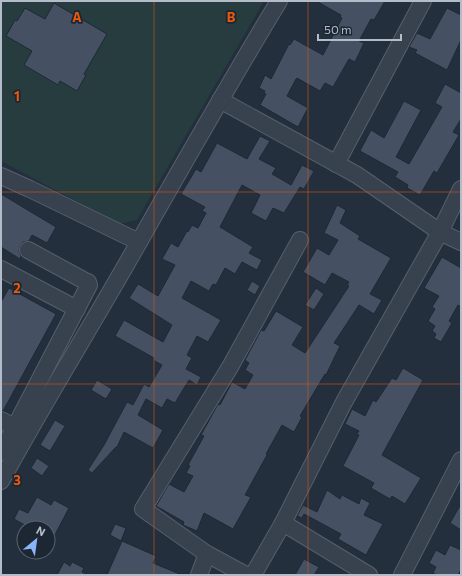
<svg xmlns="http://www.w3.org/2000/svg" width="462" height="576" viewBox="0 0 462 576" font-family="Commissioner,sans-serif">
	<rect width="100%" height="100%" fill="#242f3e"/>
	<path fill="#263c3f" d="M1,1H264L137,220L119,224L1,161Z"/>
	<g fill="#455162" stroke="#1f2835">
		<path d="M316,1H385L374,20L371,19L359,41L364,43L355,62L349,59L333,87L325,83L320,91L297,78L296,79L287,96L308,108L298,127L260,105L266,94L264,93L265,91L259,88L265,75L271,79L289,44L290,45L294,39L323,55L342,18L340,17L341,15Z"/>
		<path d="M54,3L107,34L84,74L86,75L77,91L60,81L58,85L24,65L32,51L6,36L15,20L17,21L25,8L45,19Z"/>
		<path d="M447,8L461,15V40L447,70L415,53L417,50L409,47L417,33L430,39Z"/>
		<path d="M445,84L461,93V119L453,132L459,135L437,173L434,171L420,195L407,188L408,185L395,177L398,172L360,151L371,130L384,138L404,101L421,110L396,157L409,164L442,107L435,103Z"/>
		<path d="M260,136L270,141L259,159L276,168L272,174L291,185L302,165L314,171L304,189L300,187L284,213L273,208L266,221L251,213L260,195L242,185L220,227L253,247L249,253L262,260L257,270L242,262L235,274L225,268L216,285L213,284L209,291L191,281L182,298L221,320L208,342L197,336L187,355L192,358L186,369L201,377L197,385L189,380L175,403L167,399L162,408L146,399L138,415L163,430L153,448L124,432L117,447H116L92,473L88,470L104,445L127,402L133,405L144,384L149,387L162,365L153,360L154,358L115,336L124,320L163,342L172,325L129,298L138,284L158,296L175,265L162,259L171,243L178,247L187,231L188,232L192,225L198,228L206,213L202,211L205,207L181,194L196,169L201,172L217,143L247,159Z"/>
		<path d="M1,194L56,227L47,243L32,235L29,241L23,242L20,246L19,251L21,256L20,259L1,247Z"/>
		<path d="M337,205L346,210L340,223L360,236L358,239L391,258L370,294L382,300L374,314L359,305L334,343L340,346L326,375L325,374L300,416L302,417L294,432L282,425L266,454L267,455L245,495L251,497L233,529L204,513L197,531L183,525L184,522L156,506L169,484L184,492L193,476L186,473L190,466L188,465L204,436L201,435L212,415L218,404L220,405L232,382L245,389L253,375L245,370L249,363L245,360L261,330L264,331L276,311L303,327L292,345L305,353L349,286L347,285L349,282L332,273L325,285L303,272L317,248L329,255L338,240L324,233Z"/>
		<path d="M442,257L461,268V307L458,305L449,321L452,323L441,342L434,338L436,334L432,331L435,326L428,321L435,309L432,307L439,296L424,288Z"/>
		<path d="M252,281L260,286L255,295L247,290Z"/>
		<path d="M9,288L56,314L3,411H1V302Z"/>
		<path d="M316,288L324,294L314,310L305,305Z"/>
		<path d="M403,368L423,380L382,455L421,478L405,504L392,496L390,499L371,488L374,483L343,466L359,435L357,434L359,431L345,424L352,409L365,416L373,400L376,402L392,378L396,380Z"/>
		<path d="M97,380L112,389L106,399L91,390Z"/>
		<path d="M55,420L65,426L50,451L40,445Z"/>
		<path d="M37,458L49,466L42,476L31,468Z"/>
		<path d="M327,490L340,499L342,495L359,504L361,498L370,503L364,515L383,524L366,555L338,539L341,534L304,514L302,518L297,516L303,505L317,512Z"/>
		<path d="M37,497L51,505L54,500L69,508L48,548V528H30L14,519L19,509L28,513Z"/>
		<path d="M461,504V530L450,523Z"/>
		<path d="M115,524L126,528L121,541L110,535Z"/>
		<path d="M122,541L156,556L153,563L182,575H107Z"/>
		<path d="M450,545L461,550V570L458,575H437L433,573L436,567L429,563L436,550L445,555Z"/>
		<path d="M304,559L319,567L314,575H295Z"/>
		<path d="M64,562L70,566L72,562L84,568L82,572L88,575H57Z"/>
	</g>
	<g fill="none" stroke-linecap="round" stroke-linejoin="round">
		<defs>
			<g id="minor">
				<path d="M220,100L357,175L440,232L461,242"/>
				<path d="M336,164L423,1"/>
				<path d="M1,176L30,189L139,242"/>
				<path d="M1,269L77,309"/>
				<path d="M1,420L15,427"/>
				<path d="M1,452L15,427L89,285L88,282L85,281L28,250"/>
				<path d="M1,481C45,400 94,322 139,242C185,161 231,80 279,1"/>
				<path d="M283,523L369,575"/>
				<path d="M199,575L207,554"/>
				<path d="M246,575L207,554L143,509L230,367L300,240"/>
				<path d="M253,575L283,523L344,402L440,232L461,189"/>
				<path d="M402,575L461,460"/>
			</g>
		</defs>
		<use href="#minor" stroke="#565f6c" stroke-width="18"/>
		<use href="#minor" stroke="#38414e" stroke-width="16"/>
	</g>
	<path fill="none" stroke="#e8590c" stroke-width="1" stroke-opacity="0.55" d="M154,1V575M308,1V575M1,192H461M1,384H461"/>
	<g font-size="13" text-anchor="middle" font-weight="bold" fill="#e8590c" stroke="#1d2633" stroke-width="3.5" stroke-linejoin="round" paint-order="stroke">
		<text x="77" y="22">A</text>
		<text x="231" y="22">B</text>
		<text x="17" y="101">1</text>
		<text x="17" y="293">2</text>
		<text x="17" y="485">3</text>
	</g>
	<rect width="462" height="576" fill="none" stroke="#b4bcc9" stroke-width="4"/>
	<g transform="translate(36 540) rotate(29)"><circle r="19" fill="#1d2633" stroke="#59626f"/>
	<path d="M0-3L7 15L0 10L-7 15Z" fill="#8ab4f8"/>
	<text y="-6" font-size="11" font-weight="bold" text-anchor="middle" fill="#b4bcc9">N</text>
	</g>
	<path d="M318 34v6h83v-6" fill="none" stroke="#b4bcc9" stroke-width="2"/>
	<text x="324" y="34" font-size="12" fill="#b4bcc9" stroke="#1d2633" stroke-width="3" paint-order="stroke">50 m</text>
</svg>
